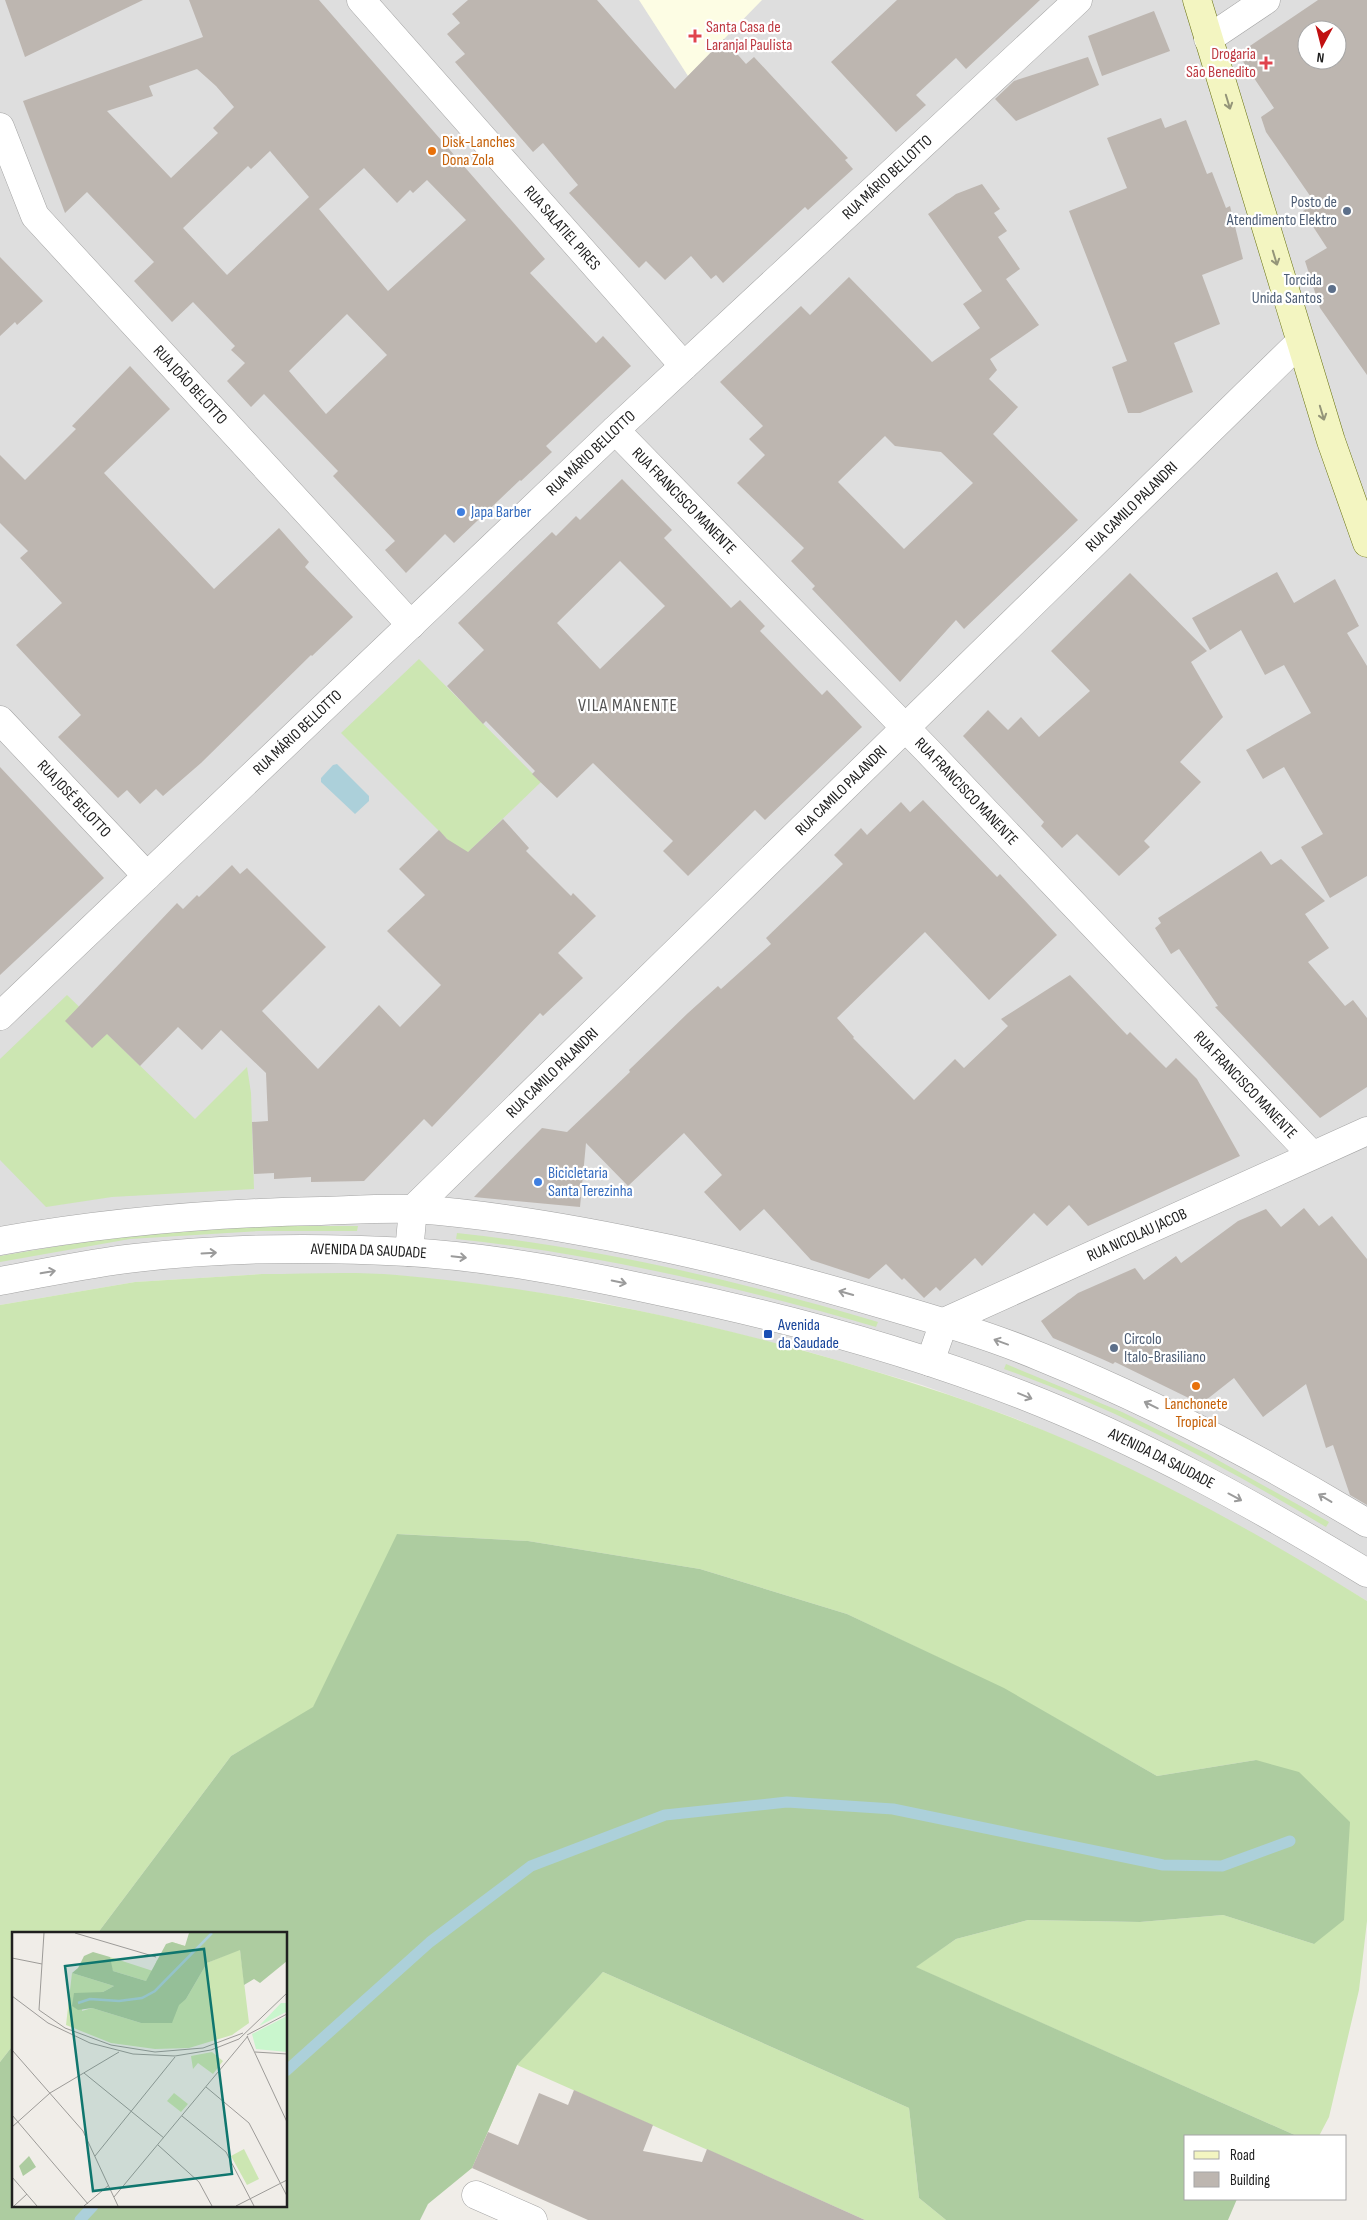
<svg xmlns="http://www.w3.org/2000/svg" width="1367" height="2220" viewBox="0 0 1367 2220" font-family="'Sofia Sans Condensed',sans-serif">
	<rect width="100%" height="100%" fill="#f0ede8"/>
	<path fill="#dedede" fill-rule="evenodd" d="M0,0H1367V1601L1273,1545L1173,1491L1102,1456L1014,1418L922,1385L802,1350L699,1324L594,1301L485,1285L394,1275L262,1274L135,1282L0,1305ZM1307,30H1337V60H1307Z"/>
	<path fill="#fdfde4" d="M639,0H762L688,76Z"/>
	<g fill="#cce6b2">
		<path d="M419,659L541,782L464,856L341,733Z"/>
		<path d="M67,995L195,1119L247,1067L251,1093L254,1189L112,1197L46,1207L0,1160V1059Z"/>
		<path d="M260,1226H358L357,1231H260L130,1239L0,1262V1256L130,1234Z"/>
		<path d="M457,1233C600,1248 740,1281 878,1322L876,1327C738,1287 599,1254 456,1239Z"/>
		<path d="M262,1274C306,1274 352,1271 397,1275C547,1288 695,1319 840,1361C898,1378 956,1396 1013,1418C1136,1465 1255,1531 1367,1601V1921L1359,1990L1329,2117L1319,2136H1297L915,1967L956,1939L1028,1920L1140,1922L1223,1915L1314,1944L1256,1760L1157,1776L1004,1689L847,1614L700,1569L528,1541L398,1534L313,1708L231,1756L97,1934H14V2044L0,2062V1305L135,1282Z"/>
		<path d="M1006,1364L1122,1412L1207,1454L1329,1522L1326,1527C1224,1466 1117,1409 1004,1369Z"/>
		<path d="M603,1972L909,2108L919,2198L946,2220H865L517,2065L472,2168L352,2220H198L286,2206L516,2065Z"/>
	</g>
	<path fill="#adcca0" d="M397,1534L528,1541L700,1569L847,1614L1004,1688L1157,1776L1256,1760L1299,1772L1350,1822L1344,1920L1314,1944L1223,1915L1140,1922L1028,1920L956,1939L916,1967L1297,2136H1186V2199H1237L1228,2220H946L919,2198L909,2108L603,1972L517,2065L472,2168L428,2204L420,2220H0V2062L14,2044V2206H286V1934H97L231,1756L313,1707Z"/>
	<path fill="#acd0da" d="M337,764L369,796V801L355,814L321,782V778L333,765Z"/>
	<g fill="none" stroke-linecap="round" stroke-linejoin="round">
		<g stroke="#acd0da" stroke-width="11">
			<path d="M286,2071L430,1942L531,1866L665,1815L787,1802L893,1809L1163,1865L1222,1866L1290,1841"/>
			<path d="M80,2220L93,2206"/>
		</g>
	</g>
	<g fill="#bdb6b0" fill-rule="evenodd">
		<path d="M5,0H143L25,57Z"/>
		<path d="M189,0H319L545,259L530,273L596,343L603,336L631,366L546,446L552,452L521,481L520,480L454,543L445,534L406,573L385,550L395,541L333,476L338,471L264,394L251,407L227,381L245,363L231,350L235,346L193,302L172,322L134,281L154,262L87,192L65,213L23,101L203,37ZM197,69L216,86L234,107L213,128L218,133L171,178L107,111L153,96L149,86ZM270,151L309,197L227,275L183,228L248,166L251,169ZM364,168L397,203L410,190L413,193L427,180L466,220L388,291L319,209ZM347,314L387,355L326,414L289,371Z"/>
		<path d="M468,0H597L675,89L724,39L746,64L754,57L848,158L845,160L853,169L808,210L805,207L723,283L716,275L711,279L691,256L665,280L646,261L639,268L569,193L578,185L543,143L533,152L455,62L465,54L447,34L460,23L452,14Z"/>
		<path d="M897,0H1040L966,69L956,58L916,95L926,105L896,132L831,62Z"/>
		<path d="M1318,0H1367V375L1320,308L1305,261L1327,248L1303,211L1315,203L1266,132L1261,117L1274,108L1238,54ZM1307,30H1337V60H1307Z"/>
		<path d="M1154,11L1170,51L1102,76L1088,36Z"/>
		<path d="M1088,57L1099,85L1016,121L995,99L1014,81Z"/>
		<path d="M1161,118L1165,128L1186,120L1207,174L1212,172L1226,208L1230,206L1243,259L1202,275L1220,324L1174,343L1193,392L1140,413H1128L1112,367L1127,361L1069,211L1127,188L1107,138Z"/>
		<path d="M982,184L1000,209L994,213L1007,231L998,237L1020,269L1006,279L1039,325L990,359L997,370L989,379L1018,407L993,434L1078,520L964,629L956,620L900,682L812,589L815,586L791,561L804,548L737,483L765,455L749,439L763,426L720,382L801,306L810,315L849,277L932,362L980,328L963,304L982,291L928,214L956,194ZM885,436L895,446L941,452L973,483L904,549L838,482Z"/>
		<path d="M0,257L43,301L17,325L15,322L0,336Z"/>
		<path d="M130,366L170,409L104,473L214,589L279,528L309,562L305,567L353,617L312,656L311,655L201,763L163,796L156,789L140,804L127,790L118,798L58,737L81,715L16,645L62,603L20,558L28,551L0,523V455L25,480L76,429L72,426Z"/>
		<path d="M622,479L672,530L664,538L731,608L740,600L765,626L760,631L822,695L827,690L862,727L765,820L755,810L688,876L663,851L673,841L593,763L557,798L532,774L535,771L486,721L483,724L447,686L484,650L458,623L552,532L556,536L576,516L580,520ZM620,561L665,606L600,669L557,623Z"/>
		<path d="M1277,572L1294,603L1335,579L1359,626L1347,633L1367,666V876L1330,898L1301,847L1323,834L1284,767L1263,779L1246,750L1311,713L1284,665L1265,675L1241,630L1210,650L1192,618Z"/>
		<path d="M1130,573L1207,651L1191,662L1223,717L1180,762L1201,782L1144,841L1150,847L1119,876L1077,834L1062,848L1041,826L1044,822L963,736L988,710L1008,730L1021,717L1039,737L1090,691L1051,651Z"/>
		<path d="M0,767L104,878L0,975Z"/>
		<path d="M923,800L997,877L1000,874L1057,935L989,1000L925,932L837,1018L854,1037L853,1038L914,1100L955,1059L964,1068L1008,1026L1001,1019L1070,975L1127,1035L1130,1032L1166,1068L1176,1058L1197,1079L1240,1156L1088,1226L1069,1205L1047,1226L1034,1213L982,1266L975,1258L940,1291L936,1287L924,1298L904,1278L902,1280L886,1264L869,1279L811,1260L764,1209L740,1231L704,1192L722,1175L684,1133L628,1186L586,1143L580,1207L474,1197L542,1128L567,1132L630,1072L629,1070L688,1013L718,986L721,989L771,944L766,938L843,864L834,855L861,828L867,835L901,802L910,812Z"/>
		<path d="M503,819L529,848L526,851L571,896L573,893L596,916L558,953L583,978L543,1016L540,1013L432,1127L424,1119L364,1181L311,1182V1177L274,1179V1173L254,1174L252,1122L268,1121L266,1073L221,1030L202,1050L178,1027L140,1066L107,1034L92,1048L65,1021L177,903L183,909L197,895L199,897L232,865L240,874L247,868L326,947L262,1011L318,1069L379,1005L400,1027L441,985L387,931L425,895L399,869L439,830L447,839L468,852Z"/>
		<path d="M1261,851L1271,865L1281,859L1325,901L1305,914L1329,948L1308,962L1345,1006L1353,1000L1367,1018V1087L1320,1118L1215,1007L1218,1006L1179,949L1171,954L1155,928L1161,923L1158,918Z"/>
		<path d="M1304,1208L1319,1226L1332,1216L1367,1259V1505L1350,1495L1333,1445L1326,1448L1306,1384L1263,1417L1234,1378L1201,1404L1115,1362L1113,1364L1102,1359L1053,1338L1041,1321L1078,1293L1135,1268L1144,1280L1176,1256L1181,1263L1238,1221L1266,1209L1281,1227Z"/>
		<path d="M574,2090L653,2125L643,2151L702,2162L707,2149L865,2220H588L472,2168L488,2132L518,2145L539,2093L568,2105Z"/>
	</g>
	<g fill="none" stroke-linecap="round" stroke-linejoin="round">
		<defs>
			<g id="minor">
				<path id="s1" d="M361,0L684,366"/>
				<path d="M1208,39L1266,0"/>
				<path id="s2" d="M0,127L35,216L411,625"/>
				<path id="s3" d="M615,430L928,751L1312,1155"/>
				<path id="s4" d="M0,720L147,876"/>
				<path id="s5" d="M0,1016L615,430L1078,0"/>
				<path id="s6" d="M409,1252L413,1209L1300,342"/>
				<path d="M476,2195L533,2220"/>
			</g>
			<g id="tertiary">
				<path d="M0,1241C107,1222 213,1213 321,1211C352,1210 384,1208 414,1209C499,1215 587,1231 670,1249C740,1264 809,1283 878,1303C933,1319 988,1335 1041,1357C1154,1403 1263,1460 1367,1523"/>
				<path id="s7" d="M0,1281C45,1273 90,1263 135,1258C222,1248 320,1247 408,1252C493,1257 580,1274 663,1292C784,1317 907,1350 1022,1395C1142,1442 1257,1506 1367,1573"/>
				<path id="s8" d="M930,1362L944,1322L1367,1131"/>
			</g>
			<path id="secondary" d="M1197,0L1331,441L1367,543"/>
		</defs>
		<use href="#minor" stroke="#a4a4a4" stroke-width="29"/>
		<use href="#tertiary" stroke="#a4a4a4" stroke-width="29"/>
		<use href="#secondary" stroke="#67710e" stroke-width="29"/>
		<use href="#minor" stroke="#fff" stroke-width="28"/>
		<use href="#tertiary" stroke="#fff" stroke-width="28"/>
		<use href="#secondary" stroke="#f3f5c1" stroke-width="28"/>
	</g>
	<defs><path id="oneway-shaft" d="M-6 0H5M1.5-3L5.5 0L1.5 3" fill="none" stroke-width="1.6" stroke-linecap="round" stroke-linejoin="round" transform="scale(1.25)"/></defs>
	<g stroke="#949579">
		<use href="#oneway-shaft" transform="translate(1228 102) rotate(73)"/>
		<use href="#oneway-shaft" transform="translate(1275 258) rotate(73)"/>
		<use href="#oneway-shaft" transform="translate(1322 413) rotate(73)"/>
	</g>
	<g stroke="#9b9b9b">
		<use href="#oneway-shaft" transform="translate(209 1253) rotate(-3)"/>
		<use href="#oneway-shaft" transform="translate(459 1257) rotate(6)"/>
		<use href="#oneway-shaft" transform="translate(48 1272) rotate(-10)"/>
		<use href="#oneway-shaft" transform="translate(619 1282) rotate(12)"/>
		<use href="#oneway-shaft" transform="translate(846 1293) rotate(-164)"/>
		<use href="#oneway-shaft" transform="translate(1001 1342) rotate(-160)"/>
		<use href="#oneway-shaft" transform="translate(1025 1396) rotate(22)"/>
		<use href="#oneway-shaft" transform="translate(1151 1405) rotate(-154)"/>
		<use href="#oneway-shaft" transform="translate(1235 1497) rotate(28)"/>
		<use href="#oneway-shaft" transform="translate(1325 1498) rotate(-149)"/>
	</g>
	<g fill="#e0444e" stroke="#fff" stroke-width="2">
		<path d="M692.5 28.5h5v5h5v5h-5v5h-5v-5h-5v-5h5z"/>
		<path d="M1263.5 55.5h5v5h5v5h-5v5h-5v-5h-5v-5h5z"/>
	</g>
	<g fill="#e8710a" stroke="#fff" stroke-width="2">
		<circle cx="432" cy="151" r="5"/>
		<circle cx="1196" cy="1386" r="5"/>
	</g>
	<g fill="#5c6f8a" stroke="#fff" stroke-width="2">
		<circle cx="1347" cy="211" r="5"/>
		<circle cx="1332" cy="289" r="5"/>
		<circle cx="1114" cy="1348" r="5"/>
	</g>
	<g fill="#3f7fe0" stroke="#fff" stroke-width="2">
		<circle cx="461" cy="512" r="5"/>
		<circle cx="538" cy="1182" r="5"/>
	</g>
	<rect fill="#1a4fb4" stroke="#fff" stroke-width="2" x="763" y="1329" width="10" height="10" rx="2.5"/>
	<g text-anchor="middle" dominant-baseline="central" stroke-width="4.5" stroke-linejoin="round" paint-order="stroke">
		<g font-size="16" fill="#be3a42" stroke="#fff" text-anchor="start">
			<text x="706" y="27">Santa Casa de<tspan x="706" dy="18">Laranjal Paulista</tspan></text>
			<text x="1256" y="54" text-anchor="end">Drogaria<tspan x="1256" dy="18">São Benedito</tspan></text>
		</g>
		<g font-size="16" fill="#c56008" stroke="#fff" text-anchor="start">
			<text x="442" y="142">Disk-Lanches<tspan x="442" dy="18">Dona Zola</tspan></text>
			<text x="1196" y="1404" text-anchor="middle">Lanchonete<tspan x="1196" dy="18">Tropical</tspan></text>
		</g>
		<g font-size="16" fill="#202020" stroke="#fff">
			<text stroke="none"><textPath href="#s5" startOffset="1221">RUA MÁRIO BELLOTTO</textPath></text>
			<text stroke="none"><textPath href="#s1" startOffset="304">RUA SALATIEL PIRES</textPath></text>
			<text stroke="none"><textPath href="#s2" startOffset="325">RUA JOÃO BELOTTO</textPath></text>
			<text stroke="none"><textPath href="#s5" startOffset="816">RUA MÁRIO BELLOTTO</textPath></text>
			<text stroke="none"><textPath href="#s3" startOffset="99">RUA FRANCISCO MANENTE</textPath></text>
			<text stroke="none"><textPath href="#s6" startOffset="1048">RUA CAMILO PALANDRI</textPath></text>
			<text stroke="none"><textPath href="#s5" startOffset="411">RUA MÁRIO BELLOTTO</textPath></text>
			<text stroke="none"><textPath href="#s6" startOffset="642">RUA CAMILO PALANDRI</textPath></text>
			<text stroke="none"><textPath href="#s3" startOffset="504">RUA FRANCISCO MANENTE</textPath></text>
			<text stroke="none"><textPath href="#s4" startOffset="108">RUA JOSÉ BELOTTO</textPath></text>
			<text stroke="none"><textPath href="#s6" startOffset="238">RUA CAMILO PALANDRI</textPath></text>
			<text stroke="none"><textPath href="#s3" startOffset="909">RUA FRANCISCO MANENTE</textPath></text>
			<text stroke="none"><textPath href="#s8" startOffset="254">RUA NICOLAU JACOB</textPath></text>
			<text stroke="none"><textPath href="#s7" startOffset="371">AVENIDA DA SAUDADE</textPath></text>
			<text stroke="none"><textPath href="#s7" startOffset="1196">AVENIDA DA SAUDADE</textPath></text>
		</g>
		<g font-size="16" fill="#4e5e75" stroke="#fff" text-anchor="end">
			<text x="1337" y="202">Posto de<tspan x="1337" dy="18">Atendimento Elektro</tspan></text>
			<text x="1322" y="280">Torcida<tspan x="1322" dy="18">Unida Santos</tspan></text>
			<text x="1124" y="1339" text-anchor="start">Circolo<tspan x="1124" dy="18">Italo-Brasiliano</tspan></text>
		</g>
		<g font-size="16" fill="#366cbe" stroke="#fff" text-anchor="start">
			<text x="471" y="512">Japa Barber</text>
			<text x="548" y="1173">Bicicletaria<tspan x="548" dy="18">Santa Terezinha</tspan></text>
		</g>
		<g font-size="16" fill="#164399" stroke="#fff" text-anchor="start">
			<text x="778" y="1325">Avenida<tspan x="778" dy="18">da Saudade</tspan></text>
		</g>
		<g font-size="18" letter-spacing="1" fill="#535353" stroke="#fff">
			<text x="628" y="705">VILA MANENTE</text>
		</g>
	</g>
	<g transform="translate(12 1932)">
		<rect width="275" height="275" fill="#f0ede8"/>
		<path d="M160,10L173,14L134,49L101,39L96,28L98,25L141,39L145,28L155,25ZM228,17L237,91L220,103L177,116L143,117L99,111L54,93L60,41L102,54L91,60L72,63L70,79L80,76L129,91L174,67L195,31ZM200,120L211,129L201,142L186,131L181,137L179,124ZM162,161L176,172L169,180L155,169ZM232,217L247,247L235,253L219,224Z" fill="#cce6b2"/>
		<path d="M177,1H275V29L248,51L242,47L232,53L228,18L195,31L174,67L167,73L160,91H129L80,76L66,78L60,74L62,61L91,60L102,54L60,41L66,36L72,24L81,20L98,25L101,39L134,49L154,12L160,10L173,14ZM17,224L24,235L11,244L7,234Z" fill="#adcca0"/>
		<path d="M269,71H274V80L247,94ZM275,84V120L244,117L240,102Z" fill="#c9f6cd"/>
		<path fill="none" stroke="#acd0da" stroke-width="2.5" d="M66,71L78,67L107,69L130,66L143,59L200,1"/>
		<path fill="none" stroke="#9d9b98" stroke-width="1" d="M32,1L27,78L53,96L99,113L143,120L191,116L231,101M63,1L144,25M0,26L30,32M0,64L36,91L78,111L121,122L163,124L199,118L227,107L275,61M235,103L275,82M235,104L275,190M0,118L71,199L106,274M243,120L275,122M72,141L152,206M194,155L237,191L275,264M0,183L76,272M170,184L214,220L242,274M0,195L38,161L107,120M146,213L187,250L200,274M83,224L163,125M0,245L25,274M102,265L236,104M2,274L15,262M72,274L97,253M224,274L275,248"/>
		<path fill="#0f766e" fill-opacity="0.15" stroke="#0f766e" stroke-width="2.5" d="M192,17L220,242L81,259L53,34Z"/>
		<rect width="275" height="275" fill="none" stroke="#202020" stroke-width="2.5"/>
	</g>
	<rect x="1184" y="2135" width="162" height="65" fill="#ffffff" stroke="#a6a6a6"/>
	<rect x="1194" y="2151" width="25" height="8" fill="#f3f5c1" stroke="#a6a6a6"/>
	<text x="1230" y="2160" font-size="15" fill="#202020">Road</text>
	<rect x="1194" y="2172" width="25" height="15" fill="#bdb6b0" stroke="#a6a6a6"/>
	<text x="1230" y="2185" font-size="15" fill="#202020">Building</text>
	<g transform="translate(1322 45) rotate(187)"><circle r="24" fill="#ffffff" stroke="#a6a6a6"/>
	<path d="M0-4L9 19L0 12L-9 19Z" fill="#c11011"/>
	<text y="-8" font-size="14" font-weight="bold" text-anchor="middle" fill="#202020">N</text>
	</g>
</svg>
